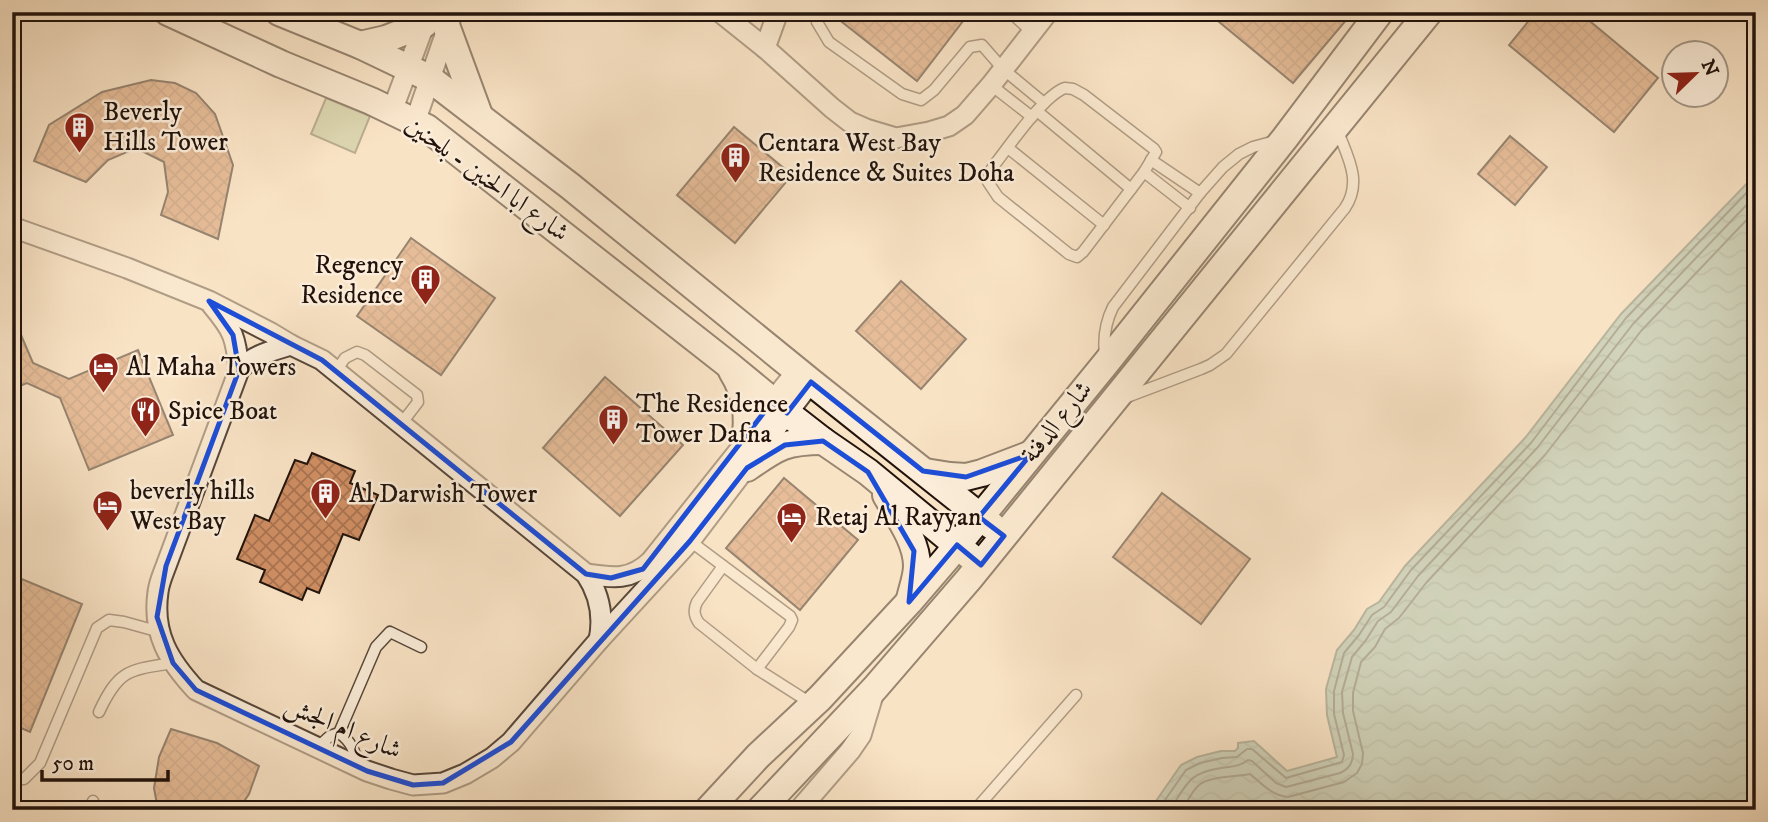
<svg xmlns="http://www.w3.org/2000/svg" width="1768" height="822" viewBox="0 0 1768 822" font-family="'IM FELL DW Pica',Amiri,serif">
	<defs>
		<pattern id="water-waves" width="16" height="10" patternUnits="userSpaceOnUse" patternTransform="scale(1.75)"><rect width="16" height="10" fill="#9fbfae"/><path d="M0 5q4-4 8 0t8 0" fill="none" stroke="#89a394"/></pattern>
		<pattern id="building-cross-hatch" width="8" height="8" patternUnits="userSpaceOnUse" patternTransform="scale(1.75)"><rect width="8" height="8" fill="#cf8e63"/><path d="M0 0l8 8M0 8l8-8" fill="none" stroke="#a87350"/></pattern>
	</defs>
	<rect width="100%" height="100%" fill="#f9e3c5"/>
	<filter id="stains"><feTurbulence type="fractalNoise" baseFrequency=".00286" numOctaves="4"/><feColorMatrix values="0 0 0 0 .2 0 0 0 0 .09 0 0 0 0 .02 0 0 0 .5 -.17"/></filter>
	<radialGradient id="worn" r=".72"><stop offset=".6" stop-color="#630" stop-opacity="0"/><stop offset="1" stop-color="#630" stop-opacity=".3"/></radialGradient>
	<path fill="#b9c598" stroke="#6d6c52" stroke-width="2" d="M326,98L370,116L355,153L311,134Z"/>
	<path fill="url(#water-waves)" stroke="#6d7a6d" stroke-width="2" d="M1756,174V810H1148L1156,801L1181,765L1197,757L1221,751H1235L1238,748V743L1254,741L1287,771L1337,757L1327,715L1326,689L1337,650L1354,630L1367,609L1379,602L1405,566L1525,438L1621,314Z"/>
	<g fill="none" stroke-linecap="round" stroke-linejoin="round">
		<g stroke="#60695d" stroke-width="2">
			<path d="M1158,810L1186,770L1200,763L1222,758L1237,757L1247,749H1252L1286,778L1342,762L1344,755L1334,714V691L1344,653L1359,635L1372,615L1384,607L1411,570L1531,443L1626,318L1756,183"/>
			<path d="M1170,810C1187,784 1188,773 1221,768C1232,766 1239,767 1248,760L1252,761L1276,783L1286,787L1340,773C1349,769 1353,763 1353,754L1343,713L1342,692L1352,657L1366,640L1378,621L1391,612L1418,576L1537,448L1633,324L1756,195"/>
			<path d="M1182,810C1187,802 1192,791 1199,785C1209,776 1237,777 1250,774C1262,784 1271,795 1288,797L1344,782L1357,773L1362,764L1363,753L1353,711V693L1361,662L1375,647L1385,629L1399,618L1426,583L1545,455L1641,331L1756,210"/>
		</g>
	</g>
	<g fill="url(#building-cross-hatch)" stroke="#21130c" stroke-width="2">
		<path d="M849,12H970L917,81L842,22Z"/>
		<path d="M1207,12H1353L1293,83Z"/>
		<path d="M1536,12H1579L1658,78L1614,132L1509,45Z"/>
		<path d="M151,80L175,83L196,93L215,114L233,165L218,239L161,215L168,192L164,162L136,148L108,160L86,182L34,161L49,125L102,92Z"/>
		<path d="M734,127L792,175L735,243L677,195Z"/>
		<path d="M1510,136L1547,167L1515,205L1478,174Z"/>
		<path d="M411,238L495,298L441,375L357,316Z"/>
		<path d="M901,281L966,339L921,389L856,331Z"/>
		<path d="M12,314L33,363L69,379L138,350L173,435L89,470L60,398L27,383L12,389Z"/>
		<path d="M605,377L683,445L620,516L543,448Z"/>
		<path d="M312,453L355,471L350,483L378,495L359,540L343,534L319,593L307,588L302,600L260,582L265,570L237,559L255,515L269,521L295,460L307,464Z"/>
		<path d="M784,478L858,540L800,610L726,548Z"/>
		<path d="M1162,493L1250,559L1201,624L1113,557Z"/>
		<path d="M12,575L82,604L30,732L12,724Z"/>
		<path d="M171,729L217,743L259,766L249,794L238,810H158L154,788L159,757Z"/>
	</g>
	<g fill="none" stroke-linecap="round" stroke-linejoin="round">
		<defs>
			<g id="lane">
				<path d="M816,12L817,22L829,42L902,94L921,100L934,90L970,47L982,45L1003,69L1044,103"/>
				<path d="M1010,12L1032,32"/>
				<path d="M991,85L1032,117"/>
				<path d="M1065,88L1073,89L1084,95L1154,149L1156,152L1144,172L1083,252L1077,257L1069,254L998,197L988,182L989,173L995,164C1010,145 1044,95 1065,88Z"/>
				<path d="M1037,111L1131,189"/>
				<path d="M1008,148L1104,225"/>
				<path d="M1151,160L1200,193"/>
				<path d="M1144,172L1190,208"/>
				<path d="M1105,355C1103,337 1105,323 1113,307L1200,193L1223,167L1239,154L1253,147L1275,141"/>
				<path d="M336,371L345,358L357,352L365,355L417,395L418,402L401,424"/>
				<path d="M1127,397L1201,369L1210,365L1226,354L1345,208C1363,181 1347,156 1337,129"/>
				<path d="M690,541L790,616L792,620L789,627L757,669"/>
				<path d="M723,566L697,602C693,610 694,616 699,623L757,669L812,704"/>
				<path d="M99,712C119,669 129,670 173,663"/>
				<path d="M339,733L376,647L390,632L421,647"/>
				<path d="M318,747L330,736L339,733C350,740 357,753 356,766"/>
				<path d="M12,780L24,779L40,763L97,628L109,620L124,622L160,632"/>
				<path d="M12,801L16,810"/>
				<path d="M93,801V807L96,810"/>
				<path d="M975,810L1076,695"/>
			</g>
			<g id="street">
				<path d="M720,12L765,48L832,108L850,122L866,129L896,138L929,132L949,126L965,115L991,85L1048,12"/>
				<path d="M765,48L778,12"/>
				<path d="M392,111L429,12"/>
				<path d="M415,122L453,12"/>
				<path d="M12,227L127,268L209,301L271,333L291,345L322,360L586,574C600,595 604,616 599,640"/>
				<path d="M212,305C233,330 236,337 239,370"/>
				<path d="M291,345C271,351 253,355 239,370L166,566C163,574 159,583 158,592C152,634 169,661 196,690L367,771L391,779L413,785L443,783L465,774L492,758L511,742L599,640L690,541L811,382"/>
				<path d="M586,574C613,578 630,581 651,561L745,443L772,402L797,371"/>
				<path d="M799,810L850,751L861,735L874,692"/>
			</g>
			<g id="secondary">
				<path d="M168,12L281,64L371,101L427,128L730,366L787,413L823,441L868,472L970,556"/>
				<path d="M279,12L360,45L429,78L570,186L811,382L992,526"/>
				<path d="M447,28L479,115"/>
				<path d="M360,45L386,39L424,24"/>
				<path d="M732,371C747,395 749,416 745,443"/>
				<path d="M747,468C777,447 785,441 823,441"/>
				<path d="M925,472L950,476L966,477L982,473L1029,455"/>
				<path d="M886,495C898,516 917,541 917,566C917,577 912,589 910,599"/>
				<path d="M708,810L758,756L820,698L909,602L946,559L1106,363L1285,138L1380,12"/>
				<path d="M760,810L875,688L969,579L1429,12"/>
			</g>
		</defs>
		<use href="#lane" stroke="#57473a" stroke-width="13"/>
		<use href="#street" stroke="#57473a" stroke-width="23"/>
		<use href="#secondary" stroke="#21130c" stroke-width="30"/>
		<use href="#lane" stroke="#fbedd9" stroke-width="10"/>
		<use href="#street" stroke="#fbedd9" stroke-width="19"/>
		<use href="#secondary" stroke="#fbedd9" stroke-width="26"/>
	</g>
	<path d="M0 0H1768V822H0ZM209,301L322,360L586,574L611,578L643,569L772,402L787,413L811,382L923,471L966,477L1031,454L979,517L1004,536L981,565L957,545L909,602L914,551L868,472L823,441L785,445L747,468L690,541L511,742L443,783L413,785L367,771L196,690L173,663L157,617L166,566L239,370L233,335Z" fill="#f9e3c5" fill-opacity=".55" fill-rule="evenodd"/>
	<path fill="none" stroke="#1d4ed8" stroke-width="5" stroke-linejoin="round" d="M209,301L322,360L586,574L611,578L643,569L772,402L787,413L811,382L923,471L966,477L1031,454L979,517L1004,536L981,565L957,545L909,602L914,551L868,472L823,441L785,445L747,468L690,541L511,742L443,783L413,785L367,771L196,690L173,663L157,617L166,566L239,370L233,335Z"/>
	<defs>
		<symbol id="building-pin" viewBox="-11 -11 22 30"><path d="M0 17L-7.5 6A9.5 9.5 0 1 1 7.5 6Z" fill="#8f2418" stroke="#fbedd9"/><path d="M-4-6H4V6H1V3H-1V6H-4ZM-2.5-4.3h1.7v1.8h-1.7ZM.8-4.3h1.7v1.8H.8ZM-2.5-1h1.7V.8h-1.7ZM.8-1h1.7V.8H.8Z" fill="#fff"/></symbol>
		<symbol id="hotel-pin" viewBox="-11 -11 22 30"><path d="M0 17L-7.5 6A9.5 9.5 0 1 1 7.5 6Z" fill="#8f2418" stroke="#fbedd9"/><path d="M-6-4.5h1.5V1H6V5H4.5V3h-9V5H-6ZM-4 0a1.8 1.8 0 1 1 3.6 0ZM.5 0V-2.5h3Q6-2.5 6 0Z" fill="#fff"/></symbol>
		<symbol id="restaurant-pin" viewBox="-11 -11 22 30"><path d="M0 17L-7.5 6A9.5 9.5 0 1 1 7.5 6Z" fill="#8f2418" stroke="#fbedd9"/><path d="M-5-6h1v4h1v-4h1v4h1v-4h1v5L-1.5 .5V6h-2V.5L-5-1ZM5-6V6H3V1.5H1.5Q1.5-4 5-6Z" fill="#fff"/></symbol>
	</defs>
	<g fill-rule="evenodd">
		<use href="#building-pin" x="62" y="110" width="35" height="47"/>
		<use href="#building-pin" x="718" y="140" width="35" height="47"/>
		<use href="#building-pin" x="408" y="262" width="35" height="47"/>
		<use href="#hotel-pin" x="86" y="350" width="35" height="47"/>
		<use href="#restaurant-pin" x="128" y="394" width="35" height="47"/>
		<use href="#building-pin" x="596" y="402" width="35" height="47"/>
		<use href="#building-pin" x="308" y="476" width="35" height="47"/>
		<use href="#hotel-pin" x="90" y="488" width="35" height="47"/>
		<use href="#hotel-pin" x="774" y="500" width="35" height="47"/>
	</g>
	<g text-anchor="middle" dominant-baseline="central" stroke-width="5" stroke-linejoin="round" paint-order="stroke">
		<g font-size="26" fill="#21130c" stroke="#fbedd9" text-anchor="start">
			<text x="103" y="112">Beverly<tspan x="103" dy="30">Hills Tower</tspan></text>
			<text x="758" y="143">Centara West Bay<tspan x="758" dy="30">Residence &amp; Suites Doha</tspan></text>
			<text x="403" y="265" text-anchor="end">Regency<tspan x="403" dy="30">Residence</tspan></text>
			<text x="126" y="367">Al Maha Towers</text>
			<text x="636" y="404">The Residence<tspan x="636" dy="30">Tower Dafna</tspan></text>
			<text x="168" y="411">Spice Boat</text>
			<text x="130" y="491">beverly hills<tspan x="130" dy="30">West Bay</tspan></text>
			<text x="349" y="494">Al Darwish Tower</text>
			<text x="815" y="517">Retaj Al Rayyan</text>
		</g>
		<g font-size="26" fill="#21130c" stroke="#fbedd9">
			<text transform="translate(487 179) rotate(36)">شارع ابا الحنين - بلحنين</text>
			<text transform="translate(1057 422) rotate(-51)">شارع الدفنة</text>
			<text transform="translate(343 728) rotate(23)">شارع ام الجش</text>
		</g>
	</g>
	<rect width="1768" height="822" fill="none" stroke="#f9e3c5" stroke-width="42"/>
	<rect x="14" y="14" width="1740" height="794" fill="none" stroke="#21130c" stroke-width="3.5"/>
	<rect x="21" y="21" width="1726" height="780" fill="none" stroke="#21130c" stroke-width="2"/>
	<g transform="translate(1695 74) rotate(67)"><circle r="33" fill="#fbedd9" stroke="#a49687" stroke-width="2"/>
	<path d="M0-5L12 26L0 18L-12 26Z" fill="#8f2418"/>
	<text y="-10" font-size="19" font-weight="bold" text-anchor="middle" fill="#21130c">N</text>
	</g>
	<path d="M42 770v10h126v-10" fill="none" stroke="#21130c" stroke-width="3.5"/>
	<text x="52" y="770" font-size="21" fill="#21130c" stroke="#fbedd9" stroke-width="5" paint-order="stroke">50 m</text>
	<rect width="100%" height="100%" filter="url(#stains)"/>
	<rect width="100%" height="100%" fill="url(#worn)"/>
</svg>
